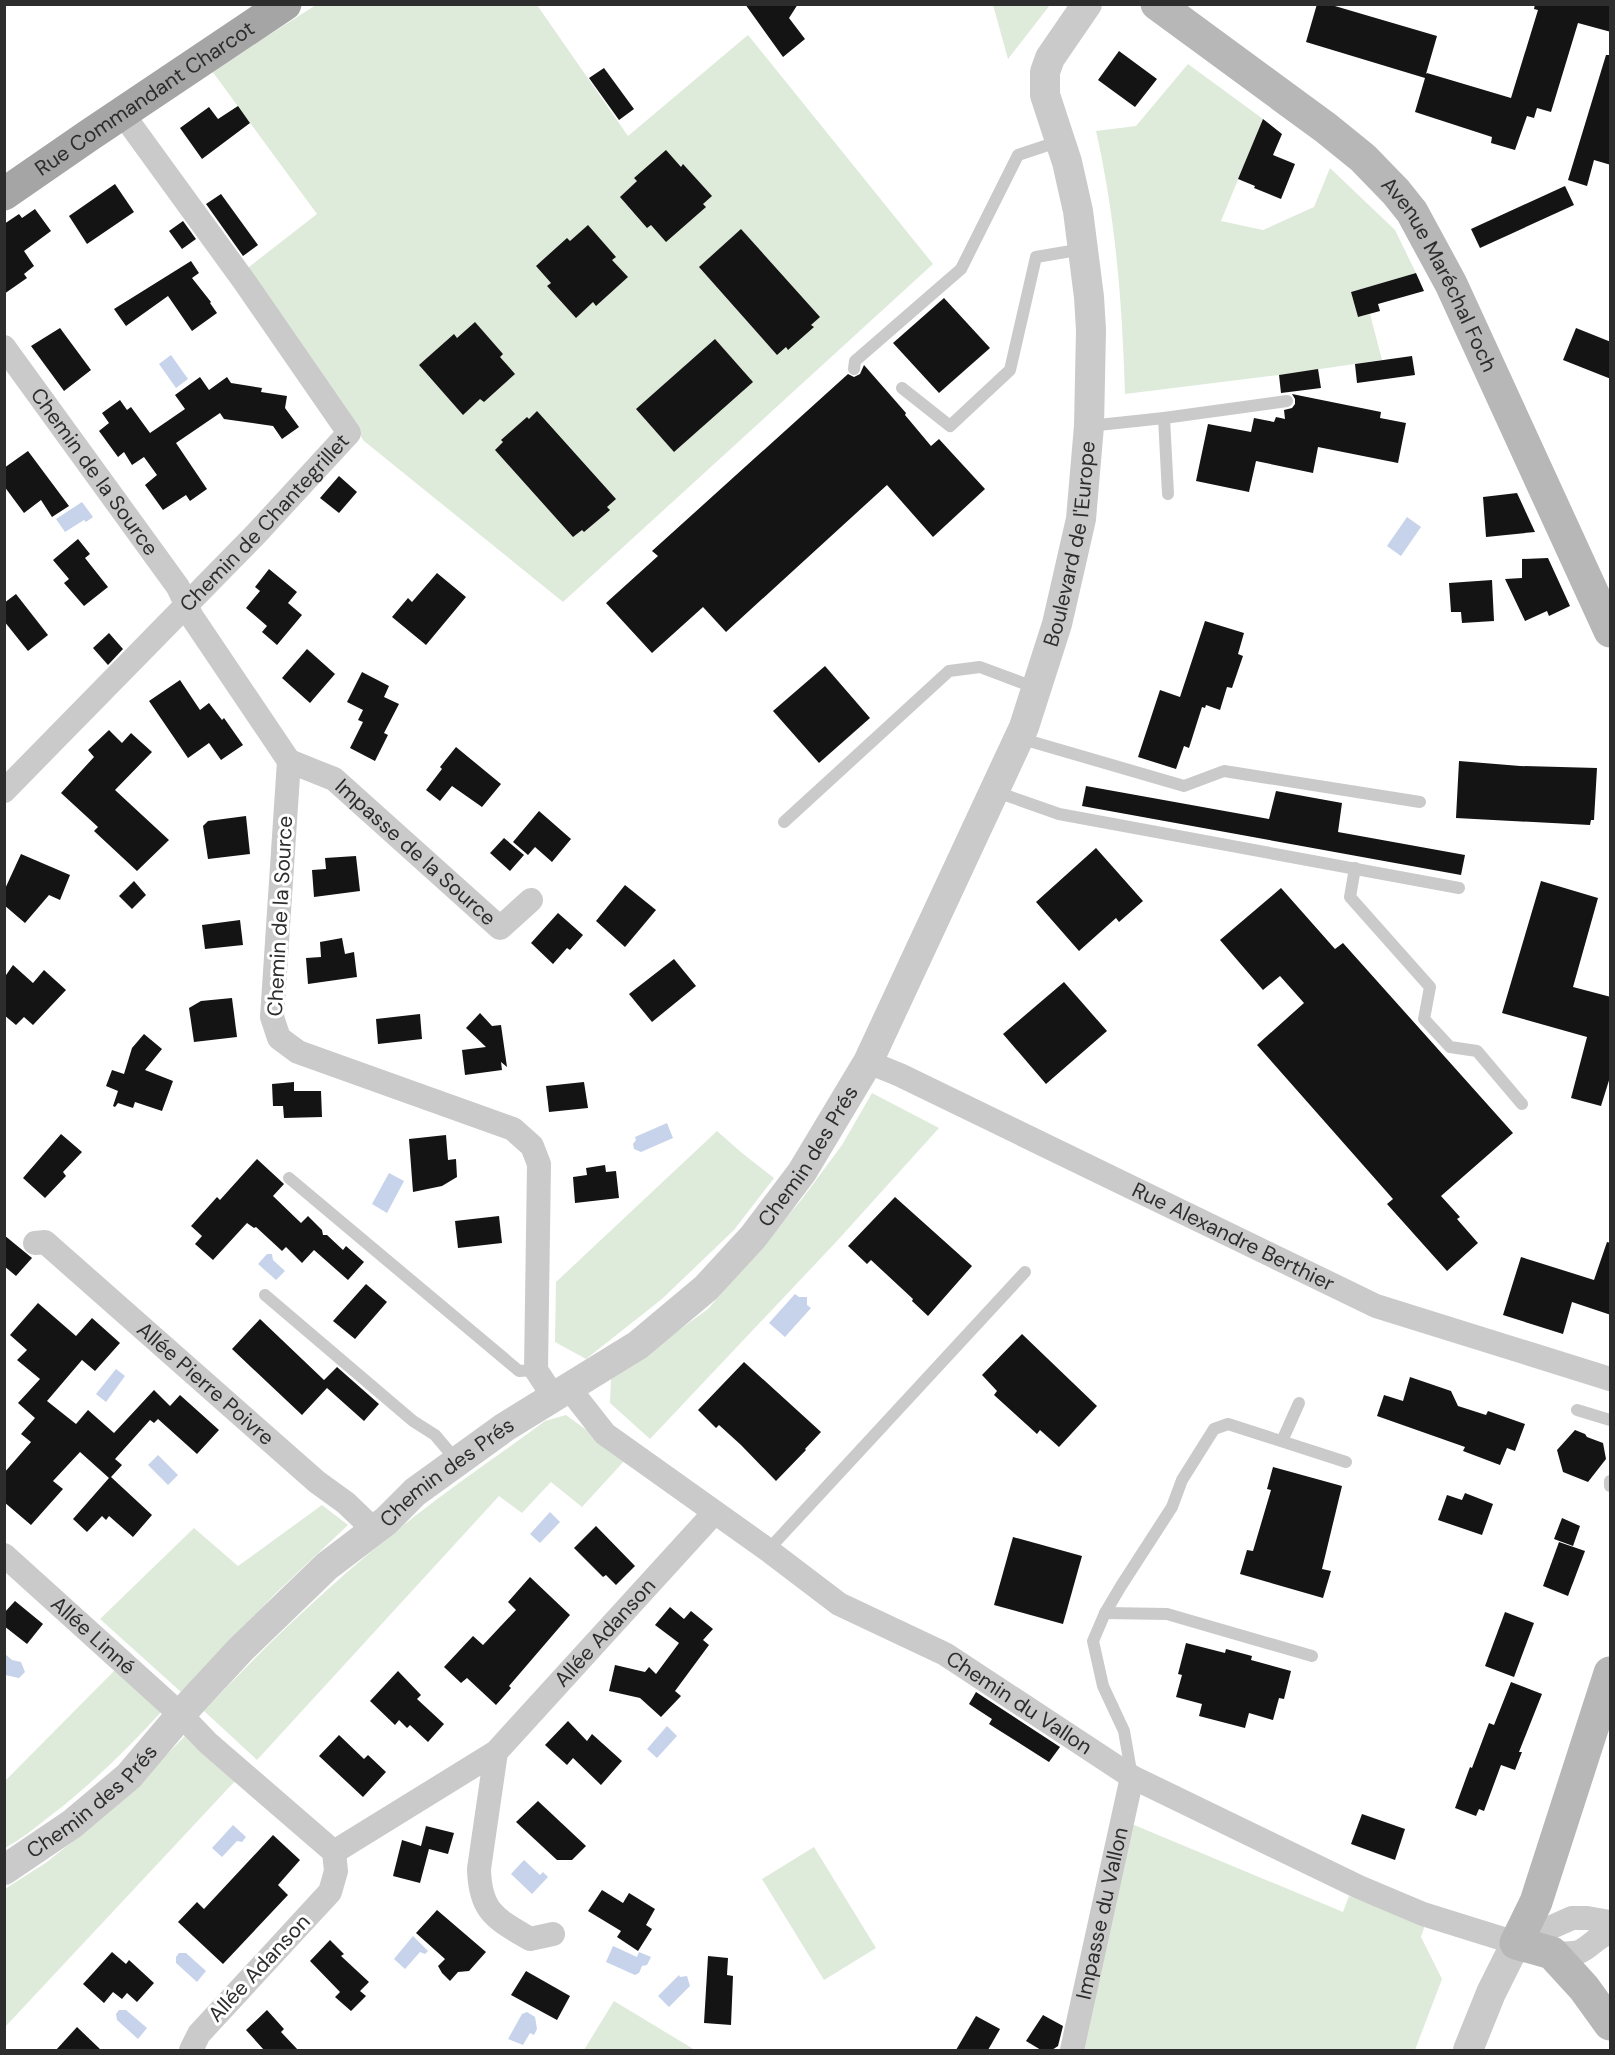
<svg xmlns="http://www.w3.org/2000/svg" width="1615" height="2055" viewBox="0 0 1615 2055" font-family="'DM Sans',sans-serif">
	<rect width="100%" height="100%" fill="#fff"/>
	<g fill="#dfebda">
		<path d="M316,5H537L628,136L748,35L933,264L563,602L364,441L245,270L317,214L212,71Z"/>
		<path d="M993,5V4L1050,5L1008,59Z"/>
		<path d="M1188,64L1263,119L1221,221L1263,230L1314,207L1330,168L1395,230L1416,273L1351,292L1358,317L1370,314L1382,360L1279,375L1125,394C1122,302 1116,220 1096,131L1136,126Z"/>
		<path d="M872,1093L939,1128L837,1241L650,1439L610,1403L611,1379L708,1309L802,1199L842,1145Z"/>
		<path d="M717,1131L742,1153L774,1178L734,1230L662,1299L586,1359L555,1342L556,1282Z"/>
		<path d="M566,1415L626,1459L582,1507L551,1482L522,1513L499,1496L257,1760L204,1711C269,1641 340,1575 415,1516C457,1483 502,1453 545,1421Z"/>
		<path d="M322,1505L348,1525L275,1594L181,1692L100,1619L194,1528L238,1566Z"/>
		<path d="M117,1668L162,1711C127,1749 91,1785 50,1816C35,1828 21,1839 5,1848V1781Z"/>
		<path d="M185,1736L236,1780L5,2027V1889L47,1862L114,1808Z"/>
		<path d="M1127,1822L1343,1912L1349,1896L1425,1925L1421,1937L1442,1979L1415,2050H1077Z"/>
		<path d="M814,1847L876,1948L824,1980L762,1879Z"/>
		<path d="M614,2001L695,2050H584Z"/>
	</g>
	<g fill="#c6d3eb">
		<path d="M171,355L188,379L176,388L159,364Z"/>
		<path d="M82,502L93,517L86,522L84,520L65,532L56,519Z"/>
		<path d="M1407,517L1421,527L1401,556L1387,546Z"/>
		<path d="M667,1123L673,1138L641,1152L634,1149L633,1144L636,1140L635,1137Z"/>
		<path d="M389,1173L404,1181L387,1213L372,1204Z"/>
		<path d="M267,1254H272L273,1260L285,1271L276,1280L258,1264Z"/>
		<path d="M795,1294L799,1297H807V1305L811,1308L785,1337L769,1323Z"/>
		<path d="M116,1369L125,1376L106,1402L96,1394Z"/>
		<path d="M158,1455L178,1475L168,1485L148,1465Z"/>
		<path d="M550,1512L560,1522L540,1543L530,1534Z"/>
		<path d="M5,1654L12,1660L21,1662L25,1672L19,1678L5,1675Z"/>
		<path d="M667,1726L677,1736L657,1758L647,1749Z"/>
		<path d="M233,1825L246,1837L242,1842L237,1841L222,1857L212,1848Z"/>
		<path d="M524,1860L540,1875L543,1872L548,1877L532,1894L511,1874Z"/>
		<path d="M413,1936L428,1951L425,1954L420,1952L405,1969L394,1959Z"/>
		<path d="M613,1946L637,1957L639,1952L651,1957L647,1965L642,1966L639,1973L635,1975L606,1962Z"/>
		<path d="M179,1953H186L206,1971L197,1982L176,1963V1957Z"/>
		<path d="M679,1975L680,1977L687,1976L690,1986L669,2007L658,1996Z"/>
		<path d="M119,2010H126L147,2028L138,2039L117,2020L116,2014Z"/>
		<path d="M527,2012L535,2017L537,2029L534,2035L530,2033L523,2045L508,2039L522,2014Z"/>
	</g>
	<g fill="#141414">
		<path d="M745,4H798L789,18L805,39L783,57Z"/>
		<path d="M1317,4H1328L1437,36L1426,74L1427,73L1511,98L1538,10L1534,9L1535,4H1611V32L1578,23L1551,112L1537,108L1534,118L1527,116L1515,150L1491,143L1492,137L1415,112L1425,78L1306,42Z"/>
		<path d="M1119,51L1157,79L1135,107L1098,80Z"/>
		<path d="M1606,55H1611V165L1594,160L1587,186L1568,180Z"/>
		<path d="M604,68L634,109L619,120L589,78Z"/>
		<path d="M238,106L250,123L202,159L180,128L209,107L218,119Z"/>
		<path d="M1263,119L1282,134L1273,155L1295,164L1281,199L1254,188L1255,186L1238,179Z"/>
		<path d="M666,150L681,167L683,164L712,196L703,204L706,207L666,242L651,225L647,228L620,197L637,181L634,178Z"/>
		<path d="M115,184L134,212L87,244L69,216Z"/>
		<path d="M1565,186L1574,205L1480,248L1471,229Z"/>
		<path d="M221,194L258,245L243,256L206,204Z"/>
		<path d="M35,209L51,231L24,251L34,266L24,274L27,278L4,294V224L19,214L22,218Z"/>
		<path d="M183,221L196,239L182,249L169,231Z"/>
		<path d="M588,225L616,257L612,260L628,277L596,306L593,302L576,318L547,286L551,283L536,266L567,238L570,241Z"/>
		<path d="M741,229L820,317L811,325L814,327L788,350L786,347L777,355L699,267Z"/>
		<path d="M191,261L199,273L192,278L211,302L210,303L217,313L192,331L168,296L126,326L114,309Z"/>
		<path d="M1416,273L1424,291L1378,304L1380,311L1358,317L1351,292Z"/>
		<path d="M944,298L990,348L939,393L893,343Z"/>
		<path d="M475,322L503,354L500,357L515,374L484,402L480,399L463,415L419,365L454,334L457,338Z"/>
		<path d="M60,328L91,370L64,391L31,346Z"/>
		<path d="M1576,328L1611,342V379L1563,360Z"/>
		<path d="M715,339L753,382L674,452L636,409Z"/>
		<path d="M1412,356L1415,375L1357,383L1355,364Z"/>
		<path d="M864,365L906,413L905,415L931,446L939,439L985,489L933,537L887,485L726,632L703,607L652,653L606,603L658,556L652,551L848,374L854,377L860,374Z"/>
		<path d="M1318,369L1321,388L1281,393L1279,375Z"/>
		<path d="M200,377L209,390L227,377L231,383L262,388L261,392L287,396L285,408L299,427L282,439L273,426L224,419L220,413L176,443L207,489L190,501L186,495L163,510L145,485L157,475L144,457L132,465L124,452L118,457L99,431L109,423L102,413L120,400L127,410L131,407L150,433L185,409L175,395Z"/>
		<path d="M1292,394L1381,412L1380,418L1406,423L1398,463L1318,447L1313,473L1256,461L1249,492L1196,481L1208,424L1251,432L1254,418L1274,422L1276,417L1285,419L1284,410L1292,408L1295,404V399Z"/>
		<path d="M537,411L616,499L607,507L610,510L584,532L582,530L573,537L495,450L503,442L501,440L527,417L529,419Z"/>
		<path d="M28,451L69,506L52,517L41,500L24,513L4,486V468Z"/>
		<path d="M339,476L357,492L339,513L320,498Z"/>
		<path d="M1517,493L1535,532L1486,537L1483,497Z"/>
		<path d="M78,539L90,554L85,558L108,587L84,606L64,583L69,579L53,560Z"/>
		<path d="M1548,558L1570,606L1549,616L1547,611L1525,621L1505,579L1522,578V559Z"/>
		<path d="M269,569L297,592L288,603L302,615L277,645L262,632L267,626L246,608L260,591L255,587Z"/>
		<path d="M437,573L466,597L426,645L392,617L408,598L412,602Z"/>
		<path d="M1492,580L1494,621L1462,623L1461,612H1451L1449,583Z"/>
		<path d="M16,594L48,635L28,651L4,621V603Z"/>
		<path d="M1205,621L1244,633L1238,654L1243,656L1232,688L1227,687L1220,710L1206,705L1205,708L1202,707L1189,748L1184,746L1176,769L1138,757L1160,690L1180,697Z"/>
		<path d="M109,633L123,649L108,665L93,648Z"/>
		<path d="M307,649L335,674L310,703L282,678Z"/>
		<path d="M825,666L870,718L819,763L773,711Z"/>
		<path d="M362,672L389,686L384,697L399,704L384,733L388,735L375,761L350,748L363,722L358,720L363,710L347,702Z"/>
		<path d="M180,680L200,710L209,703L222,720L224,718L243,745L221,760L209,743L188,758L149,701Z"/>
		<path d="M109,730L122,743L131,733L152,752L115,790L169,840L137,871L94,831L98,827L61,793L94,757L88,750Z"/>
		<path d="M456,747L501,784L482,807L452,786L440,801L426,790L442,769L440,767Z"/>
		<path d="M1459,761L1520,766L1597,768L1594,820H1591L1590,825L1456,818Z"/>
		<path d="M1086,786L1269,819L1276,791L1342,803L1338,832L1465,855L1461,875L1082,806Z"/>
		<path d="M539,811L571,839L552,862L535,847L528,855L513,842Z"/>
		<path d="M246,816L250,854L208,859L203,826L208,821Z"/>
		<path d="M504,838L524,855L510,871L490,853Z"/>
		<path d="M1096,848L1143,901L1119,922L1116,918L1079,951L1036,902Z"/>
		<path d="M21,854L70,875L60,900L49,895L25,923L4,905V891Z"/>
		<path d="M356,856L360,891L314,897L312,870L326,869L325,858Z"/>
		<path d="M134,881L146,895L132,909L119,896Z"/>
		<path d="M1541,881L1598,898L1573,987L1611,997V1074L1601,1106L1571,1098L1587,1037L1502,1013Z"/>
		<path d="M625,885L656,910L625,947L596,921Z"/>
		<path d="M1281,888L1335,949L1343,943L1513,1133L1441,1196L1460,1217L1457,1219L1478,1243L1447,1271L1387,1204L1393,1199L1257,1045L1304,1003L1280,976L1263,990L1220,940Z"/>
		<path d="M558,913L583,935L570,950L567,948L553,964L531,943Z"/>
		<path d="M240,920L243,945L205,949L202,925Z"/>
		<path d="M342,938L345,954L354,952L357,977L308,984L306,958L321,957L320,942Z"/>
		<path d="M674,959L696,986L652,1022L629,994Z"/>
		<path d="M13,965L33,983L44,970L66,990L33,1025L24,1017L16,1025L4,1015V978Z"/>
		<path d="M1064,982L1107,1031L1046,1084L1003,1034Z"/>
		<path d="M232,998L237,1037L194,1042L189,1008L201,1001Z"/>
		<path d="M480,1013L492,1026L501,1025L507,1067L501,1062L502,1070L465,1075L462,1050L486,1047L466,1028Z"/>
		<path d="M420,1014L422,1039L378,1044L376,1019Z"/>
		<path d="M144,1034L162,1049L145,1070L173,1081L162,1111L135,1102L133,1108L118,1103L115,1107L113,1106L118,1091L106,1086L112,1070L124,1074L132,1048Z"/>
		<path d="M294,1082V1091H321L322,1117L284,1118L283,1106H273L272,1084Z"/>
		<path d="M584,1082L588,1108L549,1112L546,1086Z"/>
		<path d="M61,1134L82,1152L63,1172L66,1176L45,1198L23,1178Z"/>
		<path d="M446,1135L448,1160L456,1159L457,1177L442,1186L413,1192L409,1139Z"/>
		<path d="M257,1159L284,1184L273,1196L301,1223L308,1216L322,1230L323,1235H327L343,1250L346,1246L364,1262L348,1280L314,1250L302,1263L286,1247L282,1251L256,1227L254,1228L247,1223L213,1260L195,1244L202,1236L191,1226L217,1197L220,1200Z"/>
		<path d="M605,1165L606,1172L616,1171L619,1198L575,1203L573,1177L587,1175L586,1168Z"/>
		<path d="M895,1197L972,1266L928,1316L912,1301L913,1299L871,1260L867,1264L848,1246Z"/>
		<path d="M499,1216L502,1243L458,1248L455,1221Z"/>
		<path d="M4,1235L32,1258L16,1276L4,1266Z"/>
		<path d="M1607,1242L1611,1243V1315L1572,1302L1563,1334L1503,1315L1521,1257L1594,1280Z"/>
		<path d="M366,1284L387,1302L355,1339L333,1321Z"/>
		<path d="M38,1303L76,1336L92,1318L120,1343L95,1371L82,1360L47,1401L76,1424L88,1410L114,1433L154,1390L170,1406L180,1395L219,1430L197,1454L158,1419L154,1423L150,1420L115,1459L122,1465L111,1477L152,1515L133,1537L109,1516L106,1520L102,1516L87,1532L73,1519L109,1478L80,1452L53,1481L63,1489L31,1525L4,1502V1473L31,1442L21,1434L35,1418L18,1403L40,1379L17,1360L27,1350L10,1335Z"/>
		<path d="M260,1319L324,1380L337,1367L379,1404L364,1421L327,1388L302,1415L232,1349Z"/>
		<path d="M1022,1334L1097,1406L1059,1447L1040,1430L1037,1434L994,1395L997,1391L982,1375Z"/>
		<path d="M744,1362L821,1432L805,1449L806,1450L776,1481L741,1445L719,1425L716,1428L698,1410Z"/>
		<path d="M1410,1377L1451,1391L1458,1406L1486,1415L1488,1411L1525,1424L1515,1451L1507,1448L1500,1465L1463,1451L1465,1447L1377,1416L1384,1395L1403,1401Z"/>
		<path d="M1575,1430L1585,1434L1587,1437L1603,1443L1606,1459L1588,1482L1563,1472L1557,1450Z"/>
		<path d="M1273,1467L1342,1486L1322,1569L1331,1571L1323,1598L1240,1574L1247,1550L1253,1551L1271,1490L1267,1489Z"/>
		<path d="M1465,1493L1493,1504L1482,1535L1438,1520L1447,1495L1462,1500Z"/>
		<path d="M1562,1518L1580,1526L1573,1546L1554,1539Z"/>
		<path d="M596,1526L635,1566L616,1585L606,1575L603,1577L574,1548Z"/>
		<path d="M1013,1537L1082,1556L1063,1624L994,1605Z"/>
		<path d="M1559,1542L1585,1551L1568,1596L1543,1586Z"/>
		<path d="M530,1577L570,1615L509,1686L511,1688L496,1705L467,1678L461,1683L444,1667L473,1636L483,1645L516,1610L508,1602Z"/>
		<path d="M15,1601L43,1624L27,1644L4,1626V1613Z"/>
		<path d="M670,1607L684,1619L691,1611L713,1629L703,1640L709,1645L675,1691L681,1696L661,1717L640,1698L609,1691L615,1665L645,1672L649,1667L656,1674L679,1643L655,1625Z"/>
		<path d="M1505,1612L1534,1623L1514,1677L1485,1666Z"/>
		<path d="M1186,1643L1225,1653L1226,1649L1252,1656L1251,1660L1291,1671L1284,1699L1279,1698L1273,1720L1249,1713L1245,1728L1199,1716L1202,1704L1176,1697L1182,1675L1178,1674Z"/>
		<path d="M398,1671L421,1695L417,1699L444,1724L428,1742L410,1725L407,1728L399,1720L395,1725L370,1701Z"/>
		<path d="M1511,1682L1542,1694L1519,1752H1522L1515,1770L1501,1765L1484,1811L1479,1809L1476,1816L1455,1808L1470,1767L1472,1768L1489,1723L1494,1725Z"/>
		<path d="M976,1692L1060,1747L1049,1762L989,1724L992,1719L969,1704Z"/>
		<path d="M568,1721L587,1741L592,1734L622,1761L601,1785L573,1758L567,1765L545,1745Z"/>
		<path d="M339,1735L364,1759L368,1755L386,1772L363,1797L319,1756Z"/>
		<path d="M538,1801L586,1846L572,1860H557L516,1822Z"/>
		<path d="M1362,1814L1405,1829L1395,1860L1351,1844Z"/>
		<path d="M426,1826L454,1833L448,1854L429,1849L420,1883L393,1876L402,1840L421,1846Z"/>
		<path d="M273,1835L300,1860L278,1885L288,1895L223,1964L178,1922L197,1902L204,1909Z"/>
		<path d="M602,1890L623,1903L629,1893L655,1909L646,1925L652,1929L638,1951L617,1937L621,1931L588,1911Z"/>
		<path d="M437,1910L486,1952L469,1971L458,1972L450,1981L442,1973L438,1966L445,1959L416,1933Z"/>
		<path d="M330,1940L344,1954L341,1956L369,1982L360,1991L366,1996L351,2011L335,1997L340,1992L310,1961Z"/>
		<path d="M112,1952L126,1964L129,1960L154,1983L137,2002L127,1993L122,1999L113,1992L104,2003L83,1984Z"/>
		<path d="M708,1956L728,1958L727,1975L733,1976L731,2025L704,2023Z"/>
		<path d="M526,1971L570,1996L557,2020L511,1995Z"/>
		<path d="M267,2010L284,2029L281,2032L298,2050H264L246,2030Z"/>
		<path d="M1043,2015L1063,2026L1058,2046L1052,2050H1041L1026,2041Z"/>
		<path d="M976,2016L1000,2029L988,2050H956Z"/>
		<path d="M77,2027L101,2050H56Z"/>
	</g>
	<g fill="none" stroke-linecap="round" stroke-linejoin="round">
		<g stroke="#cacaca" stroke-width="12">
			<path d="M854,369L855,361L961,269L1018,155L1060,141"/>
			<path d="M902,388L950,426L1010,370L1036,257L1083,249"/>
			<path d="M1164,418L1287,401"/>
			<path d="M1089,426L1164,418L1168,494"/>
			<path d="M1019,738L1184,786L1224,771L1420,802"/>
			<path d="M994,791L1059,814L1459,888"/>
			<path d="M784,822L949,671L980,667L1036,688"/>
			<path d="M1355,868L1350,897L1430,987L1424,1019L1450,1047L1477,1051L1522,1104"/>
			<path d="M289,1178L519,1371L536,1370"/>
			<path d="M265,1295L413,1421L435,1435L457,1461"/>
			<path d="M1577,1410L1610,1420"/>
			<path d="M1282,1441L1299,1403"/>
			<path d="M1610,1481V1486"/>
			<path d="M768,1550L1025,1272"/>
			<path d="M1105,1613L1167,1614L1312,1656"/>
			<path d="M1132,1777L1124,1731L1103,1686L1093,1641L1105,1613L1121,1586L1172,1507L1182,1480L1214,1429L1228,1424L1346,1462"/>
		</g>
		<g stroke="#cacaca" stroke-width="24">
			<path id="s1" d="M4,347L178,587L192,617L289,761L272,1017L279,1038L298,1052L513,1129L532,1146L539,1164L536,1370L553,1396"/>
			<path id="s2" d="M289,761L334,779L500,928L531,900"/>
			<path id="s3" d="M4,791L256,534L349,433L244,281L122,113"/>
			<path id="s4" d="M868,1062L900,1075L1376,1306L1610,1379"/>
			<path id="s5" d="M35,1243L45,1242L317,1482L346,1503L374,1530"/>
			<path id="s6" d="M568,1387L605,1434L768,1550L839,1604L945,1654L1132,1777L1359,1887L1423,1914L1516,1943L1572,1918H1587L1610,1922"/>
			<path id="s7" d="M4,1555L181,1715L208,1743L334,1852L336,1871L330,1892L199,2034L191,2050"/>
			<path d="M496,1752L479,1869C480,1912 496,1919 530,1939L553,1934"/>
			<path id="s8" d="M334,1852L496,1752L714,1513"/>
			<path d="M1552,1953C1561,1953 1573,1955 1581,1951C1593,1945 1597,1936 1610,1933"/>
			<path id="s9" d="M1072,2050L1132,1777"/>
		</g>
		<g stroke="#cacaca" stroke-width="30">
			<path id="s10" d="M4,1870L72,1824L129,1776L190,1704L241,1649L327,1566L386,1521L415,1492L505,1427L638,1345L706,1288L753,1237L802,1172L868,1062L1024,727L1057,624L1081,519L1089,426L1091,330L1089,297L1078,211L1067,162L1045,95V72L1050,58L1087,4"/>
			<path d="M1468,2050L1491,1993L1516,1943"/>
		</g>
		<g stroke="#b7b7b7" stroke-width="33">
			<path id="s11" d="M1157,4L1326,128L1363,158L1396,192L1412,212L1451,284L1610,631"/>
			<path d="M1610,1673L1536,1902L1516,1943L1552,1953L1584,1988L1610,2024"/>
		</g>
		<path stroke="#a5a5a5" stroke-width="33" id="s12" d="M4,194L88,136L285,4"/>
	</g>
	<g text-anchor="middle" dominant-baseline="central" stroke-width="6" stroke-linejoin="round" paint-order="stroke">
		<g font-size="21" fill="#2d2d2d" stroke="#fff">
			<text stroke="none"><textPath href="#s12" startOffset="170">Rue Commandant Charcot</textPath></text>
			<text stroke="none"><textPath href="#s11" startOffset="398">Avenue Maréchal Foch</textPath></text>
			<text stroke="none"><textPath href="#s1" startOffset="154">Chemin de la Source</textPath></text>
			<text stroke="none"><textPath href="#s3" startOffset="374">Chemin de Chantegrillet</textPath></text>
			<text stroke="none"><textPath href="#s10" startOffset="1755">Boulevard de l'Europe</textPath></text>
			<text stroke="none"><textPath href="#s2" startOffset="158">Impasse de la Source</textPath></text>
			<text transform="translate(280 916) rotate(-87)">Chemin de la Source</text>
			<text stroke="none"><textPath href="#s10" startOffset="1084">Chemin des Prés</textPath></text>
			<text stroke="none"><textPath href="#s4" startOffset="405">Rue Alexandre Berthier</textPath></text>
			<text stroke="none"><textPath href="#s5" startOffset="224">Allée Pierre Poivre</textPath></text>
			<text stroke="none"><textPath href="#s10" startOffset="598">Chemin des Prés</textPath></text>
			<text stroke="none"><textPath href="#s8" startOffset="352">Allée Adanson</textPath></text>
			<text stroke="none"><textPath href="#s7" startOffset="120">Allée Linné</textPath></text>
			<text stroke="none"><textPath href="#s6" startOffset="555">Chemin du Vallon</textPath></text>
			<text stroke="none"><textPath href="#s10" startOffset="112">Chemin des Prés</textPath></text>
			<text stroke="none"><textPath href="#s9" startOffset="140">Impasse du Vallon</textPath></text>
			<text transform="translate(259 1968) rotate(-47)">Allée Adanson</text>
		</g>
	</g>
	<rect width="1615" height="2055" fill="none" stroke="#2d2d2d" stroke-width="12"/>
</svg>
